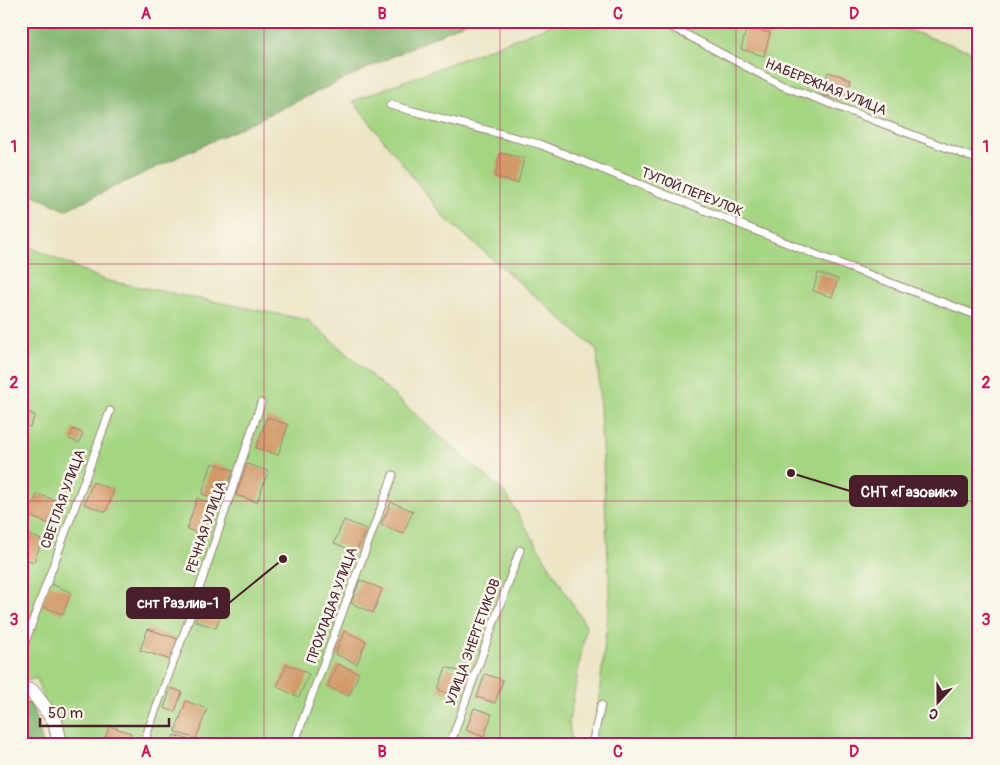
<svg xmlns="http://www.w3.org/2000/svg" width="1000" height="765" viewBox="0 0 1000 765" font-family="Pangolin,sans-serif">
	<rect width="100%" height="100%" fill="#fbf7ec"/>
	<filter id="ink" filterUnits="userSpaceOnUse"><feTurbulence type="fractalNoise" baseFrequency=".02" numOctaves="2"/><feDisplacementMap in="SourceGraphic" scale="10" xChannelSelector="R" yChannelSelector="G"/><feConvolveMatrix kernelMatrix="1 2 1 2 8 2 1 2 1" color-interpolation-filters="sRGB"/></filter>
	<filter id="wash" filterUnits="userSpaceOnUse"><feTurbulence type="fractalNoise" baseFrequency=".0096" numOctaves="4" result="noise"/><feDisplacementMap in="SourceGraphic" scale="20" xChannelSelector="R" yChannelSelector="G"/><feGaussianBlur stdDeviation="1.12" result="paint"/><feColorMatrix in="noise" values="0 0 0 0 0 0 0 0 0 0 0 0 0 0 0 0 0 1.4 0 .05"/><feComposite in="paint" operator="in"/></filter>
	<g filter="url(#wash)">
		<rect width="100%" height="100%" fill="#ece5c6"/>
		<g fill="#a5d583" stroke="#787a57">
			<path d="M561,21H881L979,54V744H594L610,595L597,350L445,218L353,101Z"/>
			<path d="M21,243L104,280L308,320L505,493L586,626L569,722L572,744H54L37,678L21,682Z"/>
		</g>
		<g fill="#84b671" stroke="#676a4e">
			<path d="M21,21H468L65,210L21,189Z"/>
			<path d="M31,702L43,744H21V705Z"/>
		</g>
		<g id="blocks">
			<g fill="#d29a69">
				<path d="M747,27L770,33L764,56L741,49Z"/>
				<path d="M828,72L851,79L845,101L822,95Z"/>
				<path d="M500,153L524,158L518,183L495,177Z"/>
				<path d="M818,273L838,279L832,297L813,291Z"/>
				<path d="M21,410L35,415L30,427L21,424Z"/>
				<path d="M267,417L288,425L278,455L256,448Z"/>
				<path d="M73,429L83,433L79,443L69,439Z"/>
				<path d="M212,463L233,470L223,501L202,494Z"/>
				<path d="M247,464L268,471L257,502L236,495Z"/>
				<path d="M93,482L114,490L106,512L84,504Z"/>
				<path d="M37,494L58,501L50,524L29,516Z"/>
				<path d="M197,498L218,506L208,537L187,529Z"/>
				<path d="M391,502L413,511L403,534L381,525Z"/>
				<path d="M344,520L366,529L356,552L334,543Z"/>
				<path d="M21,532L42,540L34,562L21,558Z"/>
				<path d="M360,580L382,589L373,613L351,603Z"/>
				<path d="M50,584L71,592L63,614L41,606Z"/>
				<path d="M206,590L227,598L216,628L195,621Z"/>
				<path d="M148,629L178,639L171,660L140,650Z"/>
				<path d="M344,631L366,641L357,664L335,654Z"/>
				<path d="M287,664L309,674L299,697L277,687Z"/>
				<path d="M337,664L359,673L349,696L327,687Z"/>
				<path d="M446,667L464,673L456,696L438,690Z"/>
				<path d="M485,674L503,680L495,703L477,697Z"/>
				<path d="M171,688L182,692L175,712L164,708Z"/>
				<path d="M186,701L207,709L196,739L175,732Z"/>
				<path d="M474,708L492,714L484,737L466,730Z"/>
				<path d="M109,726L131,733L127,744H103Z"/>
				<path d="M174,735L195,742L194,744H171Z"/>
			</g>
		</g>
	</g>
	<g filter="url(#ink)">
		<use href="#blocks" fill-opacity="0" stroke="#9b8278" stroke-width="1"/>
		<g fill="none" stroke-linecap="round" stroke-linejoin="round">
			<defs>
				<g id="service">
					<path d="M668,25L781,85L979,160"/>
					<path d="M390,105L539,144L827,259L979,316"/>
					<path d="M21,653L110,411"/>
					<path d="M143,744L187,625L261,403"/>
					<path d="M294,744L393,475"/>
					<path d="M450,744L520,550"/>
					<path d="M592,744L601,705"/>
				</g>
				<path id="minor" d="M21,690L32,691L55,721L60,744"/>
			</defs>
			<use href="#service" stroke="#9b8278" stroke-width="9"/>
			<use href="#minor" stroke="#9b8278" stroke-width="16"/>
			<use href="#service" stroke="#fff" stroke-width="7"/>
			<use href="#minor" stroke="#fff" stroke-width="14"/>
		</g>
	</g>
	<path fill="none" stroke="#c2185b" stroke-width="1" stroke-opacity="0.55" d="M264,21V744M500,21V744M736,21V744M21,264H979M21,501H979"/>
	<g text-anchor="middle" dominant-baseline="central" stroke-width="5" stroke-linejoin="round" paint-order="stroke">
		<g font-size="14" fill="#4a1f2b" stroke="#fbf7ec">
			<text transform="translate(826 87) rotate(22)">НАБЕРЕЖНАЯ УЛИЦА</text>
			<text transform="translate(692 192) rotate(22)">ТУПОЙ ПЕРЕУЛОК</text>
			<text transform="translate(63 499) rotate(-70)">СВЕТЛАЯ УЛИЦА</text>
			<text transform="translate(206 527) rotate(-71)">РЕЧНАЯ УЛИЦА</text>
			<text transform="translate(332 605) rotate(-70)">ПРОХЛАДАЯ УЛИЦА</text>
			<text transform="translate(473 642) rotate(-70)">УЛИЦА ЭНЕРГЕТИКОВ</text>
		</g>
	</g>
	<path fill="none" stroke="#4a1f2b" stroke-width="2" d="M791 473L850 491M283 559L229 603"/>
	<g fill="#4a1f2b" stroke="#fbf7ec" stroke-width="2">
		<circle cx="791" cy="473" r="5"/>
		<circle cx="283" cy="559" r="5"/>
	</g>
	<g fill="#4a1f2b" stroke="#4a1f2b" stroke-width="2">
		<rect x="850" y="476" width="117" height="30" rx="5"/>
		<rect x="127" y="588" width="102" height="30" rx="5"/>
	</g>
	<g font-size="15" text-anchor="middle" font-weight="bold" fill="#fff">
		<text x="909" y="497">СНТ «Газовик»</text>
		<text x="178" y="608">снт Разлив-1</text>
	</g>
	<rect width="1000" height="765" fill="none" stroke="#fbf7ec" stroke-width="55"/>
	<g transform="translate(938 702) rotate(201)" stroke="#fbf7ec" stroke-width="4" paint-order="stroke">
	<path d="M0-4L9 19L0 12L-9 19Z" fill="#4a1f2b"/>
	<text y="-8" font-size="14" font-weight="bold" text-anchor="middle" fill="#4a1f2b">С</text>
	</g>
	<path d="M40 718v8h129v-8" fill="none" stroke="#4a1f2b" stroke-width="2.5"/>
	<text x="48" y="718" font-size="15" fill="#4a1f2b" stroke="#fbf7ec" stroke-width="4" paint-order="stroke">50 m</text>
	<rect x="28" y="28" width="944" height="710" fill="none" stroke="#c2185b" stroke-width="2"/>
	<g font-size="16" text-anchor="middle" font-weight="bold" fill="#c2185b">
		<text x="146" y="19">A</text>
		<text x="382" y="19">B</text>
		<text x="618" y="19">C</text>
		<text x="854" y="19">D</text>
		<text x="14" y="152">1</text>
		<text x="986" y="152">1</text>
		<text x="14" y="388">2</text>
		<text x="986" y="388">2</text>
		<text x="14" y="625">3</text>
		<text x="986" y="625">3</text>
		<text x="146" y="757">A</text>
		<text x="382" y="757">B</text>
		<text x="618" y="757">C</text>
		<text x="854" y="757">D</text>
	</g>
</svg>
